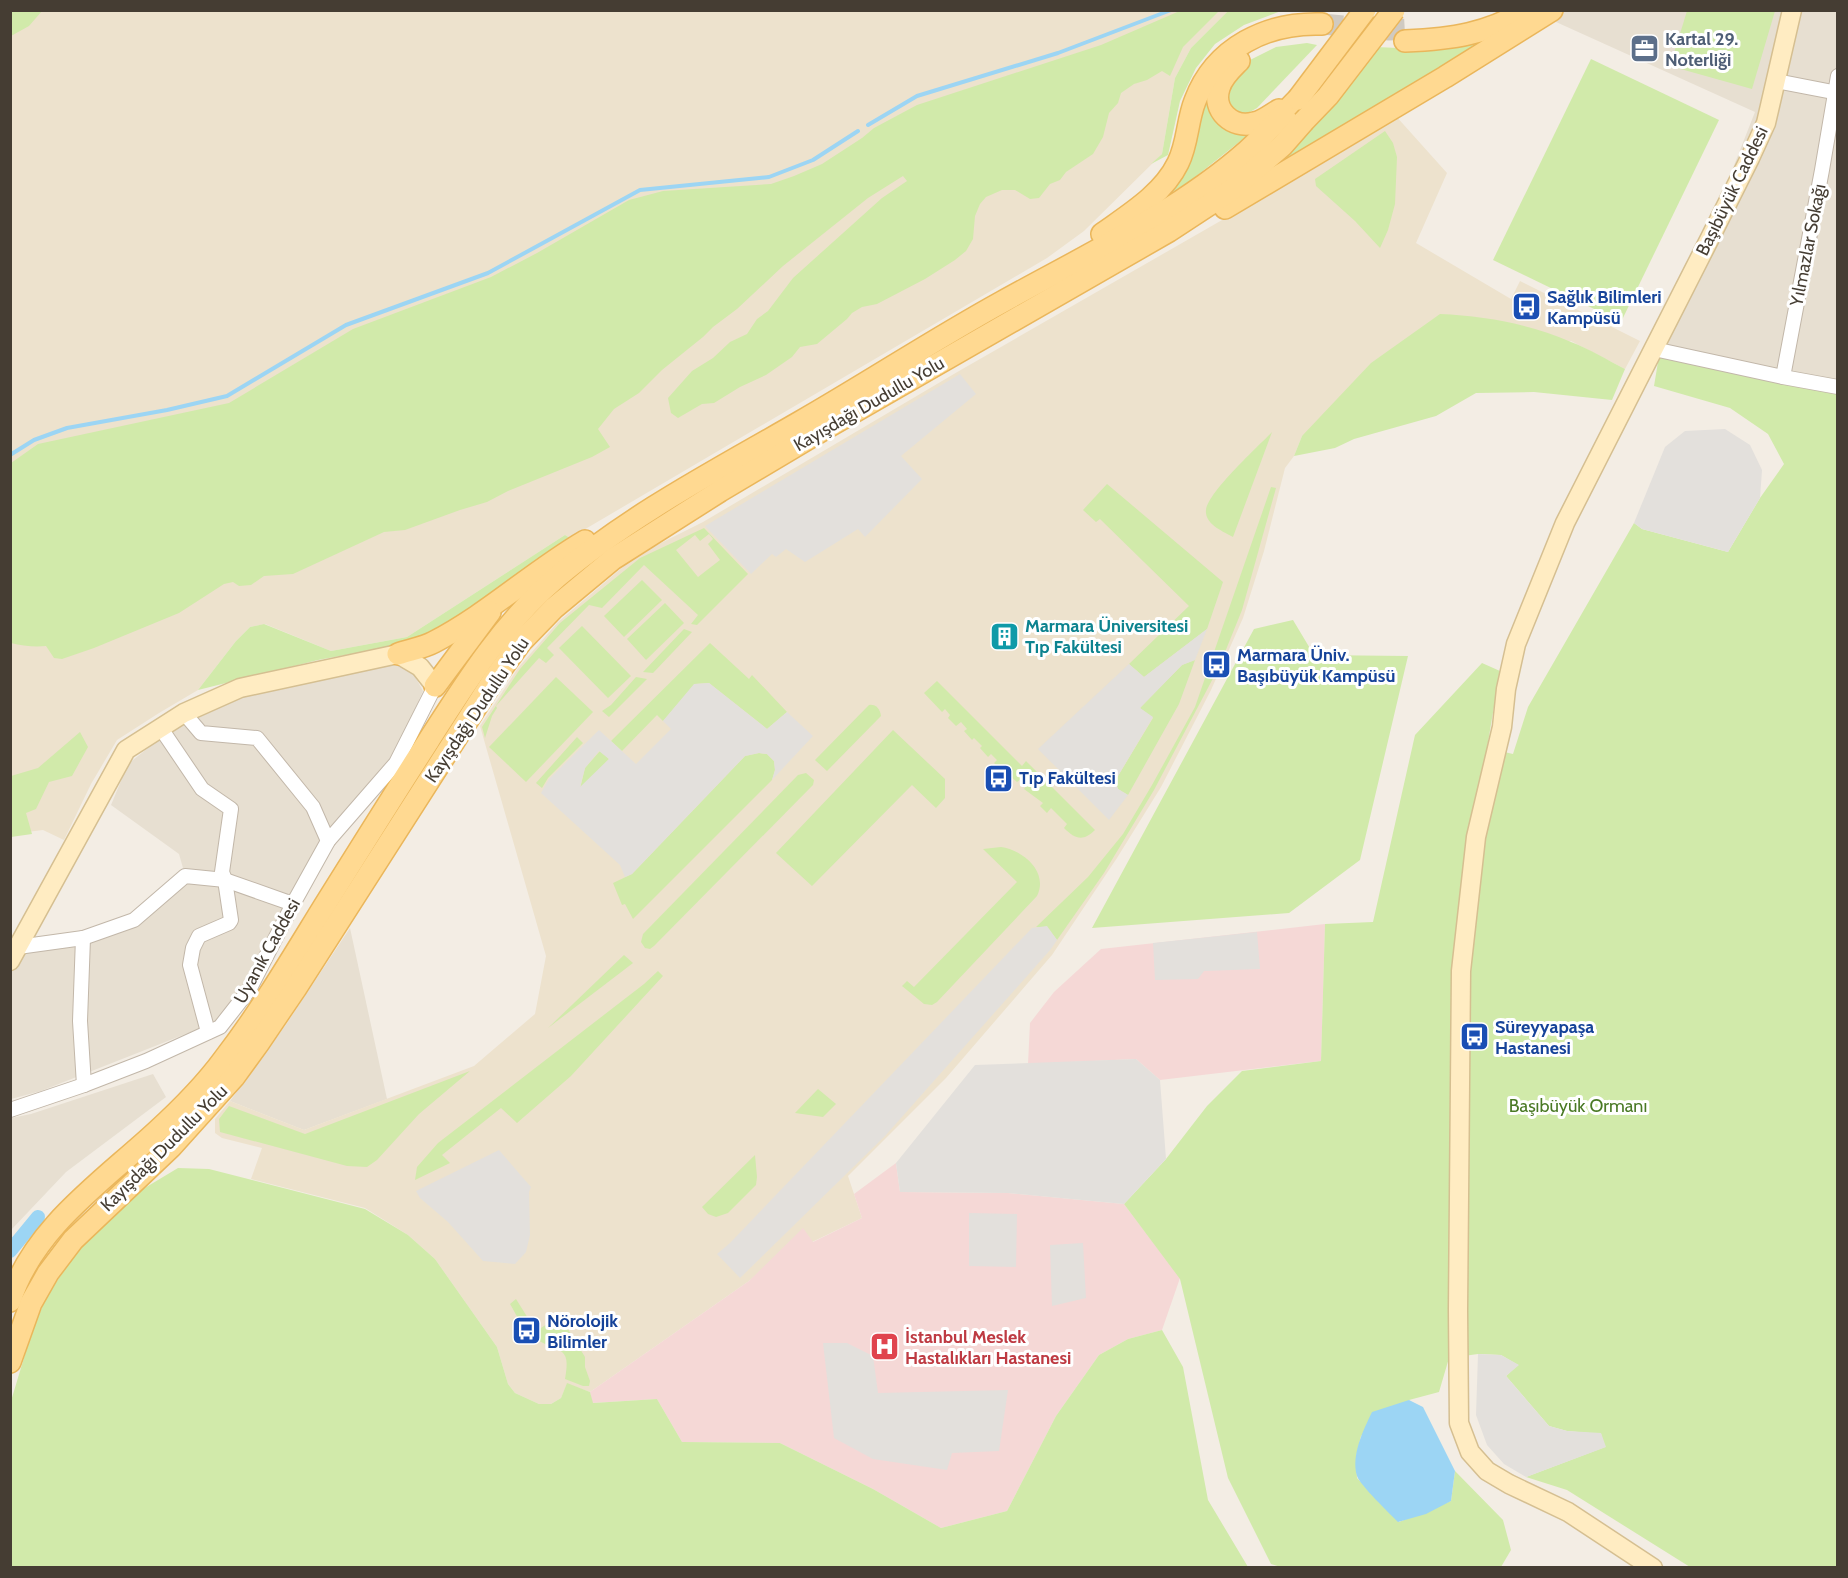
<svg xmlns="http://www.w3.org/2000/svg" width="1848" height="1578" viewBox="0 0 1848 1578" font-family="Cabin,sans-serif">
	<rect width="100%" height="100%" fill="#f3ede4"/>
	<g fill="#e7dfd1">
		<path d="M1556,10L1837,11V393L1659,356L1755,112L1545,17Z"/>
		<path d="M392,662L413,673L423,691L390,764L321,840L250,982L216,1022L41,1091L11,1099L10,971L18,952L87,941L140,925L187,882L179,854L111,805L128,764L182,721L247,689Z"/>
		<path d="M350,928L387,1099L304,1130L230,1101L285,1026Z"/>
		<path d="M153,1074L166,1097L66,1172L11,1230V1118L31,1114Z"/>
	</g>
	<g fill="#ede2cd">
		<path d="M10,11H1228L1191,48L1175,78L1162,154L1084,231L1047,258L570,538L565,535L407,637L331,651L265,624L250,627L236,641L198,690L159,713L117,740L91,784L64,840L43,830L11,834Z"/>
		<path d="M1395,115L1447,173L1416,243L1511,299L1520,281L1640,341L1625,369L1571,341L1302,436L1294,456L1285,468L1264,551L1243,618L1211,690L1161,787L1117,858L1052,955L946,1078L848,1176L862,1218L812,1242L803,1229L772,1261L749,1281L590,1392L567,1384L561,1398L551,1404H539L515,1393L508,1384L497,1347L435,1259L408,1235L365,1208L251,1179L262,1148L222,1138L215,1133V1119L230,1101L304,1130L474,1066L535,1014L546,956L480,726L518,668L558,622L637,555L703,522L959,371L1250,204Z"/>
	</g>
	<g fill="#f5d8d6">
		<path d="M1325,924L1321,1061L1160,1080L1136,1059L1028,1064L1030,1023L1054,992L1101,949Z"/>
		<path d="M896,1163L900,1192L1008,1193L1124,1204L1180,1278L1162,1330L1128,1339L1099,1355L1056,1416L1007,1511L941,1528L873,1489L780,1443L682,1442L657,1399L592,1403L590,1392L749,1281L803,1228L813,1242L862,1218L854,1194Z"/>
	</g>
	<g fill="#d1eaaa" fill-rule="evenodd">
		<path d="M11,10H42V11L29,26L11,36Z"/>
		<path d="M1182,10L1219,11L1183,47L1170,76L1162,71L1147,80L1134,84L1121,93L1118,103L1109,113L1103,137L1093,154L1066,172L1060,180L1050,184L1039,198L1030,199L1015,190H1002L986,197L980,204L975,216L973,239L966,251L955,260L925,279L877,304L862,307L852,313L847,319L817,344L800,347L792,357L766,375L740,387L714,403L702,404L678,418L671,413L668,398L692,371L713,358L730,342L747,334L757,319L768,311L793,278L882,198L907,181L903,176L868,198L783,266L737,309L713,327L703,337L662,370L639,393L614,409L598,429L610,447L592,457L508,491L487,502L460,510L405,530L384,532L293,574L264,576L251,585L239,586L233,582L224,584L179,613L94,648L62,659L54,658L46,646C35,647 22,646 11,643V463L38,444L229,403L353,329L491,277L537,253L629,200L663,191L771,184L794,176L822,164L862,138L874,128L917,105L1101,45Z"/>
		<path d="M1228,11H1281L1244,25L1215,44L1196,68L1180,101L1168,155L1151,164L1162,154L1175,78L1191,48Z"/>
		<path d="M1687,11H1775L1752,89L1670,66Z"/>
		<path d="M1485,39L1253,183L1376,47L1398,48Z"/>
		<path d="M1307,43L1317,45L1257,108C1244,116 1241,116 1228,107L1224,89L1248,61L1276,47Z"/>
		<path d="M1591,59L1719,120L1621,322L1493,260Z"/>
		<path d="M1212,80L1226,129L1234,134L1248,135L1190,181L1160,200Z"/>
		<path d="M1385,131L1393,143L1397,157L1395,204L1388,230L1380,248L1355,221L1316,186L1315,179Z"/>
		<path d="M1440,314C1485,316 1530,324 1571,342C1590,349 1607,360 1625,369L1612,400L1534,392L1476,393L1436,416L1354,439L1335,448L1294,456L1302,436L1371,363Z"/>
		<path d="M1659,356L1837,393V1567H1690L1567,1490L1526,1477L1605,1447L1601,1434L1567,1431L1549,1426L1506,1376L1518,1365L1501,1355L1478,1354L1449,1358L1439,1392L1409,1400L1361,1436L1356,1457L1357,1478L1399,1522L1451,1501L1455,1471L1503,1520L1511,1550L1501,1567L1284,1568L1271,1564L1228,1478L1180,1279L1124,1204L1166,1159L1207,1106L1242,1071L1321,1061L1325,924L1373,922L1415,735L1482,663L1500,671L1487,748L1513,754L1528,707L1634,523L1642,529L1728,552L1760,498L1784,464L1768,434L1730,408L1654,386Z"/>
		<path d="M1272,432L1233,537C1224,532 1207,525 1206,513C1203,496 1258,447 1272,432Z"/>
		<path d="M1107,484L1223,582L1207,629L1144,677L1129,664L1189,606L1100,519L1096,522L1083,510Z"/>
		<path d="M1271,487L1276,488L1242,610L1219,667L1154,790L1104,873L1057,940L1047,927H1036L1088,877L1123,834L1152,785L1195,707Z"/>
		<path d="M704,528L748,574L697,625L691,624L698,615L644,565L602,608L589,605L547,648L554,655L546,663L539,658L496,706L497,708L492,716L485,738L482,727L520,669L560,623L640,558ZM709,534L713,539L708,544L720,560L698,577L676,550L695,535L700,541Z"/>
		<path d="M565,535L570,538L457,619L411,643L318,660L198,690L236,641L250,627L264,624L331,651L407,637Z"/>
		<path d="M642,580L662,600L624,637L604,616Z"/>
		<path d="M665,603L684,623L646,660L627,639Z"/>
		<path d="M1293,620L1314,655L1408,656L1360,860L1289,913L1092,928L1254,629Z"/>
		<path d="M582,626L631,676L608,698L559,648Z"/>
		<path d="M684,629L692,632L653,673L643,672Z"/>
		<path d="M710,643L749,679L752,675L787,712L767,729L709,683L695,684L663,721L657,715L622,751L611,741Z"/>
		<path d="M1195,660L1179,704L1128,795L1118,789L1115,781L1153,718L1140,708L1182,665Z"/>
		<path d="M556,677L593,712L526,782L489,747Z"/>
		<path d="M636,677L647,679L609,717L602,711L611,705Z"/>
		<path d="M937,681L1022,766L1026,761L1095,830C1083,842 1075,839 1064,828L1067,824L1051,808L1047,813L1040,806L1043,803L1024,789L1027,785L1021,779L1017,782L1010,776L1012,773L1006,768L1002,771L994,763L997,760L991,754L988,757L980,748L982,746L974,738L972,740L964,731L967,729L961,722L956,726L948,718L950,715L945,709L942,712L924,693Z"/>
		<path d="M869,705C876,704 880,709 881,716L827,771L815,760Z"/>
		<path d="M893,730L945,779V798L936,808L912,785L812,886L776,853Z"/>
		<path d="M80,732L88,747L72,776L49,782L36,809L26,813L32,834L11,837V776L38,768Z"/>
		<path d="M577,737L583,743L548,778L542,788L536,783Z"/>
		<path d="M600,751L609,759L580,789L585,768Z"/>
		<path d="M759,753L767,754L774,761L775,770L772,780L633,919L625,904L622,905L613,883L632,874L745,756Z"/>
		<path d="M806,773L814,780L813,785L654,946L650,949L645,948L641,942L643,934L798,775Z"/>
		<path d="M1001,847C1023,850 1049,872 1037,896L937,1002L932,1005L924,1004L902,986L907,981L914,987L1017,882L983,849Z"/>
		<path d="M624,955L633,963L548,1028Z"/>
		<path d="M658,971L663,976L571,1076L517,1123L501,1108L442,1155L450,1163L415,1180L417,1167L438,1143L644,984Z"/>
		<path d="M470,1071L419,1114L377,1160L367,1167L347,1166L220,1132L219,1119L229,1106L305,1134Z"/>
		<path d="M818,1089L836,1104L823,1117L795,1113Z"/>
		<path d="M755,1155L757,1177L756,1185L728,1213L716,1217L708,1214L702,1207Z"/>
		<path d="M178,1168L209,1169L365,1209L408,1235L435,1259L497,1347L508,1384L515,1393L539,1404H551L561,1398L567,1383L590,1392L593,1403L657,1399L682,1442L780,1443L873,1489L941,1528L1007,1511L1056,1416L1099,1355L1128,1339L1162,1330L1183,1367L1208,1500L1248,1567L11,1568V1401L33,1328L48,1294L81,1246L143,1189Z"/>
		<path d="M516,1299L536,1331L560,1316L585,1357V1367L590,1381L589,1386H583L565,1379C572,1344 557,1353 536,1339C524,1331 517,1316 510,1304Z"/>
	</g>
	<g fill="#e3e0dc" fill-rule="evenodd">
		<path d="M960,374L976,394L901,456L922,479L865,537L858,529L805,562L786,549L776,557L772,554L751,574L705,526Z"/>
		<path d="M1725,429L1750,445L1762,470L1760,498L1728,552L1642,529L1634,523L1665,447L1685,431Z"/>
		<path d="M1207,629L1195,660L1182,665L1140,708L1153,717L1115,781L1118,789L1128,795L1109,820L1038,749L1129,664L1144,677Z"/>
		<path d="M709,683L767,729L787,712L813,736L772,780L775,770L774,761L767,754L759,753L745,756L632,874L625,877L620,865L541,793L549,779L599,730L636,764L671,729L663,721L694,684ZM599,751L609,759L580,787L585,768Z"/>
		<path d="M1047,926L1057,940L1051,949L885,1136L740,1278L717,1254L730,1243L1032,928Z"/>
		<path d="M1257,932L1260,969L1204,971L1198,979L1155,980L1153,943Z"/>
		<path d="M1136,1059L1160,1080L1166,1159L1124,1204L1008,1193L900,1192L896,1163L975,1065Z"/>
		<path d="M499,1150L531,1187L529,1192L530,1235L526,1252L515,1264L483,1261L448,1222L420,1198L416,1191Z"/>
		<path d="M969,1213L1017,1214L1016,1267L969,1266Z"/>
		<path d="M1083,1243L1086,1298L1052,1306L1050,1245Z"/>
		<path d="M823,1343H847L873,1356L878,1393L1008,1390L999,1451L952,1453L947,1470L873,1459L834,1438Z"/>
		<path d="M1478,1354L1501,1355L1519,1365L1506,1376L1549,1426L1567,1431L1601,1433L1606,1447L1526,1477L1504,1464L1487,1445L1476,1415Z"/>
	</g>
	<path fill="#9cd5f4" d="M1409,1400L1423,1407L1455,1471L1451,1501L1426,1514L1398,1522C1390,1514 1360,1485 1357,1476C1351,1455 1363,1431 1372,1412Z"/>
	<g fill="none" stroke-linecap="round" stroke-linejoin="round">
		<g stroke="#9cd5f4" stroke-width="4">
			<path d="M868,125L917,96L1058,53L1171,10"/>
			<path d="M10,455L34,440L67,428L167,410L227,396L346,325L488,273L640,190L769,177L813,160L858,131"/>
		</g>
		<path stroke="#9cd5f4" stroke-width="14" d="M10,1251L38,1217"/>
		<path stroke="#d0cac1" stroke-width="21" stroke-dasharray="21 10" stroke-linecap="butt" d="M1322,24L1389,30L1409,29"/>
		<defs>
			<g id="street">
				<path d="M1776,81L1838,93"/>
				<path d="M1654,349L1783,377L1838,387"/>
				<path d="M1783,377L1822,170L1838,76"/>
				<path d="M184,713L201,733L257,738L313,807L328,841"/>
				<path d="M160,727L202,789L231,809L222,872L225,880L231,920L229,923L199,936L193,948L190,965L208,1032"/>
				<path d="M83,938L80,1021L84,1085"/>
				<path d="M18,947L83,938L134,920L185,876L225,880L293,904"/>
				<path d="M10,1110L84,1085L146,1061L220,1027L249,990L293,904L328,841L396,763L435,686"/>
			</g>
			<g id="secondary">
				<path d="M10,961L126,750L184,713L240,688L398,654L420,667L435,686"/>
				<path d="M1653,1568L1568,1512L1509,1484L1487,1471L1470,1452L1459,1423L1458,1310L1461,971L1476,837L1502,727L1506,689L1516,644L1565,523L1710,238L1750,158L1766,123L1792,10"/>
			</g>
			<g id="primary">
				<path d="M1405,41C1455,39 1484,34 1529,10"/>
				<path d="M1239,61C1231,69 1222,77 1219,88C1212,110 1232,129 1254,123C1262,122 1272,114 1279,110"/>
				<path d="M1225,208L1445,77L1552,10"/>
				<path d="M1102,234C1130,214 1163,194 1178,163C1188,143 1187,121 1195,101C1215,47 1268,22 1322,24"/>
				<path d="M398,654C409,650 423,648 434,642C488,614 532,572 585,541"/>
				<path d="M435,686L490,612"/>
				<path d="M10,1301C33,1228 103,1181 156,1132C180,1110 205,1085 224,1059C261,1011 291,960 323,908C358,852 393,796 429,740C466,682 503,623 557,577C630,515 717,470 800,422C868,383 933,340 1002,302C1083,257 1178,212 1247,151C1265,135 1281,116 1298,99"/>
				<path d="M10,1362L31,1303L48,1273L73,1240L171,1147L234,1077L258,1044L296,988L494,679L521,642L554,608L613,559L720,491L826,428L1169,231L1230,191L1282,146L1303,122"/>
			</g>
		</defs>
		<use href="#street" stroke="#c2b7a9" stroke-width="16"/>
		<use href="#secondary" stroke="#d5bf91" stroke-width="21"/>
		<use href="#primary" stroke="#eab65b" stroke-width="24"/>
		<use href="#street" stroke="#fff" stroke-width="14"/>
		<use href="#secondary" stroke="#ffecc2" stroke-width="18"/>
		<use href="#primary" stroke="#ffd991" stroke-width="21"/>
		<defs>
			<g id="primary-bridge">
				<path d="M1298,99L1365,10"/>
				<path d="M1303,122L1328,96L1394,10"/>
			</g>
		</defs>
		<use href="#primary-bridge" stroke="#eab65b" stroke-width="24" stroke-linecap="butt"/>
		<use href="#primary-bridge" stroke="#ffd991" stroke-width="21"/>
	</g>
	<defs>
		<symbol id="office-square" viewBox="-11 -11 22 22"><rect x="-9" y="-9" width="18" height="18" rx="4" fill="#5c6f8a" stroke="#fff"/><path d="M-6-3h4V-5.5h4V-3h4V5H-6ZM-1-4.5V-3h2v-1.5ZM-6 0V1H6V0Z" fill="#fff"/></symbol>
		<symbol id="bus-square" viewBox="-11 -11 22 22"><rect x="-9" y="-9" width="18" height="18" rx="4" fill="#1a4fb4" stroke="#fff"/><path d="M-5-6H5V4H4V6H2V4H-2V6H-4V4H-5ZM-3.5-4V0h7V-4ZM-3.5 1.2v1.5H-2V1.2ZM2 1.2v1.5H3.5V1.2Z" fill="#fff"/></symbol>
		<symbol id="building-square" viewBox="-11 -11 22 22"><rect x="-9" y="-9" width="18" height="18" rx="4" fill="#0f9aa8" stroke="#fff"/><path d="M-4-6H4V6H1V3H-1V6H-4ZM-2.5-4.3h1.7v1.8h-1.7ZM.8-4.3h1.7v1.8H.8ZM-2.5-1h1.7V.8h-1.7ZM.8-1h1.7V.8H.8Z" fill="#fff"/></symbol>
		<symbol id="hospital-square" viewBox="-11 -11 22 22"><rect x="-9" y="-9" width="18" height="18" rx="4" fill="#e0444e" stroke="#fff"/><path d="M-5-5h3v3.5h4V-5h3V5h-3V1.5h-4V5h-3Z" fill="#fff"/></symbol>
	</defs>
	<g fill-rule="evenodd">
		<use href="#office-square" x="1628" y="32" width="33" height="33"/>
		<use href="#bus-square" x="1510" y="290" width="33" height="33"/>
		<use href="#building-square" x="988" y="620" width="33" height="33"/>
		<use href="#bus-square" x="1200" y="648" width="33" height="33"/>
		<use href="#bus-square" x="982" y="762" width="33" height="33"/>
		<use href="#bus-square" x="1458" y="1020" width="33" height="33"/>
		<use href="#bus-square" x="510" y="1314" width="33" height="33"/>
		<use href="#hospital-square" x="868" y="1330" width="33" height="33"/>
	</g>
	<g text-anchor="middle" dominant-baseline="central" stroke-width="6" stroke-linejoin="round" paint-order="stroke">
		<g font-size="18" font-weight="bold" fill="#4e5e75" stroke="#fff" text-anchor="start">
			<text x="1665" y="39">Kartal 29.<tspan x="1665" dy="21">Noterliği</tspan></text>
		</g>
		<g font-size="18" fill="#453d33" stroke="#fff">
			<text transform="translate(1732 191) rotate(-64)">Başıbüyük Caddesi</text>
			<text transform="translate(1808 245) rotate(-79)">Yılmazlar Sokağı</text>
			<text transform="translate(869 404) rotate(-30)">Kayışdağı Dudullu Yolu</text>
			<text transform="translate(477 710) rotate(-56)">Kayışdağı Dudullu Yolu</text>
			<text transform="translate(267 951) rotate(-61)">Uyanık Caddesi</text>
			<text transform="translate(164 1148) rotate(-45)">Kayışdağı Dudullu Yolu</text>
		</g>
		<g font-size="18" font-weight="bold" fill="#164399" stroke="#fff" text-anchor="start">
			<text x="1547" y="297">Sağlık Bilimleri<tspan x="1547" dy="21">Kampüsü</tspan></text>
			<text x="1237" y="655">Marmara Üniv.<tspan x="1237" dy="21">Başıbüyük Kampüsü</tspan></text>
			<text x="1019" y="778">Tıp Fakültesi</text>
			<text x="1495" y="1027">Süreyyapaşa<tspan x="1495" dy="21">Hastanesi</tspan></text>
			<text x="547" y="1321">Nörolojik<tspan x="547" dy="21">Bilimler</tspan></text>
		</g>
		<g font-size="18" font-weight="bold" fill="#0d838f" stroke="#fff" text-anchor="start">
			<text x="1025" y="626">Marmara Üniversitesi<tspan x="1025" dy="21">Tıp Fakültesi</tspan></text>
		</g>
		<g font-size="18" fill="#497924" stroke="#fff">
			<text x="1578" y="1106">Başıbüyük Ormanı</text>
		</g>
		<g font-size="18" font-weight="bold" fill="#be3a42" stroke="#fff" text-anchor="start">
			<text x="905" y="1337">İstanbul Meslek<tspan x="905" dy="21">Hastalıkları Hastanesi</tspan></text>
		</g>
	</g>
	<rect width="1848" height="1578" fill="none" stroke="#453d33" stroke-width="24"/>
</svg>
